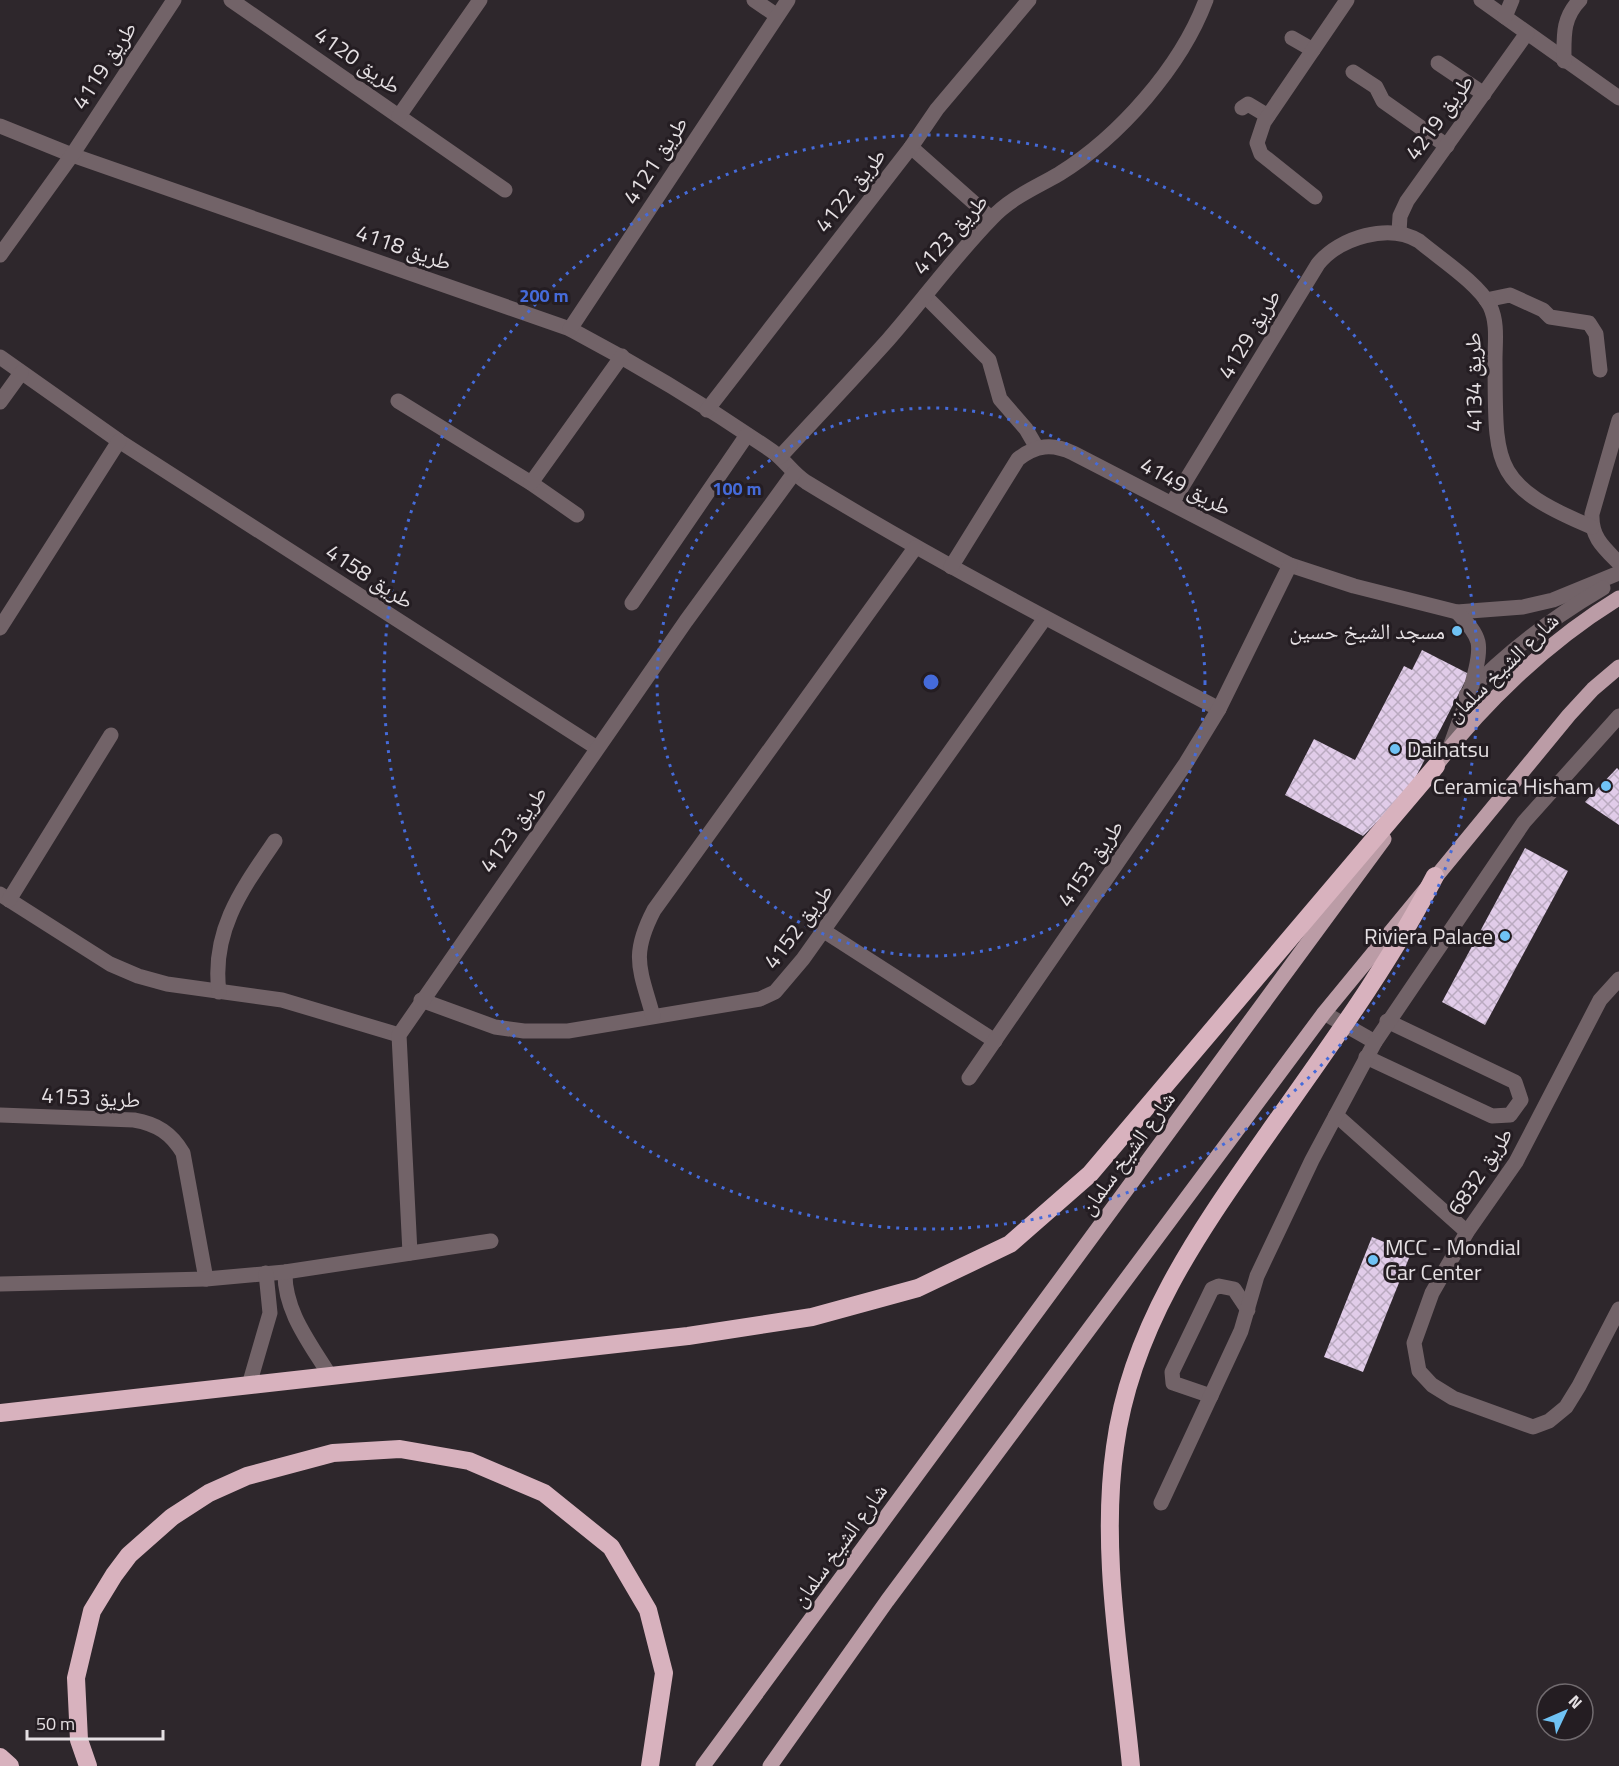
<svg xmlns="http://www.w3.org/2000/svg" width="1619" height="1766" viewBox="0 0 1619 1766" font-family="'Titillium Web','Noto Naskh Arabic',sans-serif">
	<defs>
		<pattern id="building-cross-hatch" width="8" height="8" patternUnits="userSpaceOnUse" patternTransform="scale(1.5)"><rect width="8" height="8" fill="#e1cce9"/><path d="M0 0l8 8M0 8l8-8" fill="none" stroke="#baaac0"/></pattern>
	</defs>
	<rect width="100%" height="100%" fill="#2e272c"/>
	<g fill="url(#building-cross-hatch)">
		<path d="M1422,650L1469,674L1409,790L1363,836L1285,795L1314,739L1355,760L1404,666L1412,670Z"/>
		<path d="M1617,768L1619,770V825L1585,802Z"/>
		<path d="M1525,848L1568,871L1485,1025L1442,1002Z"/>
		<path d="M1372,1237L1411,1253L1363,1372L1324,1357Z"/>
	</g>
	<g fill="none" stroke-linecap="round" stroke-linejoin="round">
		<g stroke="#726368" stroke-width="15">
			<path d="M231,0L505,190"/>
			<path d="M754,0L776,15"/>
			<path d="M1481,0L1619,98"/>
			<path d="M1505,17L1512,0"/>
			<path d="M1292,38L1313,50"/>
			<path d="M1564,61C1564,37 1562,18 1580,0"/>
			<path d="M1438,63L1484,94"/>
			<path d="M1353,72L1376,87L1383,101L1447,146"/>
			<path d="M1242,108L1248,104L1268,116"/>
			<path d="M399,116L480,0"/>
			<path d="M0,126L72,155L570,329C640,366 708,407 772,451C785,460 792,473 806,482C940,564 1080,636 1219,709"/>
			<path d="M911,147L991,218"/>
			<path d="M1315,197L1261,154L1257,143L1264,122L1347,0"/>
			<path d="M1399,232L1400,216L1407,201L1527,33"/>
			<path d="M0,255L72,155L174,0"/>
			<path d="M925,296L989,360L1000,399L1026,429L1037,448"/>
			<path d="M1486,300L1510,295L1543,310L1550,317L1589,323L1596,334L1600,370"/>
			<path d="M570,329L788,0"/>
			<path d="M0,357L119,441L597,748"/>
			<path d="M398,401L531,483L577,515"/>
			<path d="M0,402L21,373"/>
			<path d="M707,410L911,147L937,109L1029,0"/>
			<path d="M1619,420L1592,514C1591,537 1603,547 1619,563"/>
			<path d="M780,457C816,418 852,380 888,340C923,300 954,257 991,219C1010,198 1035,188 1059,174C1119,137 1181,67 1206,0"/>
			<path d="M531,483L622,356"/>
			<path d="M1172,503L1318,264C1340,237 1389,223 1419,241C1439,258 1478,283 1490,306C1498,323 1495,342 1495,360C1496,464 1489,484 1592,527"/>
			<path d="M951,567L1018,459C1036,445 1052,443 1073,453L1290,565L1354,586L1457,612L1523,607L1553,600L1619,573"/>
			<path d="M632,603L747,435"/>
			<path d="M0,628L119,441"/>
			<path d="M1466,695C1507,651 1552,618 1603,588"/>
			<path d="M1449,750C1457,725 1483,665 1478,642C1475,630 1465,621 1457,612"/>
			<path d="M0,894L110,964L138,976L167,984L282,1000L399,1035"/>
			<path d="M9,900L111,735"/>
			<path d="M824,931L995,1041"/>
			<path d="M1619,979L1600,1000L1516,1162L1467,1232L1432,1293L1414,1343L1419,1371L1432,1385L1453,1398L1533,1427L1549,1421L1566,1407L1579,1386L1619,1309"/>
			<path d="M219,992C211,931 242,889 275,841"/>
			<path d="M421,1000L495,1027L524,1031H568L760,999L775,992L803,959L1045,618"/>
			<path d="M1324,1013L1375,1042"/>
			<path d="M653,1016C640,969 630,956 654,910L915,548"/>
			<path d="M1366,1057L1492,1116L1510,1115L1521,1100L1515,1082L1387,1021"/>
			<path d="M969,1078L1186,763L1219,709L1290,565"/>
			<path d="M0,1115L134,1120C157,1124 171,1133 183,1153L206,1279"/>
			<path d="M1336,1115L1467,1232"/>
			<path d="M410,1253L399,1035L686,621L794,473"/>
			<path d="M285,1272C284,1311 310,1343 330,1376"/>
			<path d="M0,1284L206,1279L285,1272L491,1241"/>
			<path d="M249,1385L270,1313L266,1273"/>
			<path d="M1211,1396L1173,1383L1172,1372L1212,1289L1219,1286L1234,1289L1248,1310"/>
			<path d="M1161,1503L1241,1331L1257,1276L1312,1160L1375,1042L1524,822L1619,716"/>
		</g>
		<g stroke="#bb9ca6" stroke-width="15">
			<path d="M1429,775C1479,707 1547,642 1619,598"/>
			<path d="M703,1766L1384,839"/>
			<path d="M770,1766L887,1601L1324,1013L1569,715L1593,689L1619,667"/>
		</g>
		<g stroke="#d8b2be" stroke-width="18">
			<path d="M0,1413L688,1336L812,1317L918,1288L1010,1244L1090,1174L1436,766"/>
			<path d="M0,1757L10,1766"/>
			<path d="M88,1766L79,1740L76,1678L92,1611L114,1575L129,1555L172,1517L209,1493L247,1476L333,1453L400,1449L469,1461L544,1493L611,1547L648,1610L664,1673L650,1766"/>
			<path d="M1131,1766C1121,1661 1100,1552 1115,1447C1131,1326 1201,1229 1269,1132C1328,1048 1388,967 1435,876"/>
		</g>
	</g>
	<g fill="none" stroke="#456bda" stroke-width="3" stroke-dasharray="3 6">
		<circle cx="931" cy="682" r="274"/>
		<circle cx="931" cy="682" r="547"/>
	</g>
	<g fill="#6fc2f4" stroke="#241d22" stroke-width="2">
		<circle cx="1457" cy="631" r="6"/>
		<circle cx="1395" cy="749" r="6"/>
		<circle cx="1606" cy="786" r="6"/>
		<circle cx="1505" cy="936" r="6"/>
		<circle cx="1373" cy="1260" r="6"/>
	</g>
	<g text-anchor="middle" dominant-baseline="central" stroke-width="6" stroke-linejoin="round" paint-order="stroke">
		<g font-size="22" fill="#e5e0e3" stroke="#241d22">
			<text transform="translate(358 60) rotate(35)">طريق 4120</text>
			<text transform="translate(104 65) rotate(-57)">طريق 4119</text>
			<text transform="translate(1439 117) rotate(-54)">طريق 4219</text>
			<text transform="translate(655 160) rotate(-57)">طريق 4121</text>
			<text transform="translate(850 190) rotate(-52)">طريق 4122</text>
			<text transform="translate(950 234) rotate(-48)">طريق 4123</text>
			<text transform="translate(404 247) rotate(19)">طريق 4118</text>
			<text transform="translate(1249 334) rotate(-59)">طريق 4129</text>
			<text transform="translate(1473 382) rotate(-91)">طريق 4134</text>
			<text transform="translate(1186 486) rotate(28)">طريق 4149</text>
			<text transform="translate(370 576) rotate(33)">طريق 4158</text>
			<text transform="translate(1502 667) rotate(-44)">شارع الشيخ سلمان</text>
			<text transform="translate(513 829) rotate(-55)">طريق 4123</text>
			<text transform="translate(1090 863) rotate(-56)">طريق 4153</text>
			<text transform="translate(798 926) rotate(-53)">طريق 4152</text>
			<text transform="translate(91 1097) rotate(3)">طريق 4153</text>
			<text transform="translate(1127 1153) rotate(-54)">شارع الشيخ سلمان</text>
			<text transform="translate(1480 1171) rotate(-57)">طريق 6832</text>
			<text transform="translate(839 1545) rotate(-54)">شارع الشيخ سلمان</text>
		</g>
		<g font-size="22" fill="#e5e0e3" stroke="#241d22" text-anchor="end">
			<text x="1445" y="631">مسجد الشيخ حسين</text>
			<text x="1407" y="749" text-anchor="start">Daihatsu</text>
			<text x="1594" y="786">Ceramica Hisham</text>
			<text x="1493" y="936">Riviera Palace</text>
			<text x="1385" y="1247" text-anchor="start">MCC - Mondial<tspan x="1385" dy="25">Car Center</tspan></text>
		</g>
	</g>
	<circle cx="931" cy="682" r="9" fill="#456bda" stroke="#241d22" stroke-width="3"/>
	<g font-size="18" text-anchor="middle" font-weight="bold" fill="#456bda" stroke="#241d22" stroke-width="6" stroke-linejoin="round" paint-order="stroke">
		<text x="544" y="302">200 m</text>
		<text x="737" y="495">100 m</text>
	</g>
	<g transform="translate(1565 1712) rotate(46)"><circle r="28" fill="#241d22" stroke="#716b6f" stroke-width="1.5"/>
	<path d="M0-4.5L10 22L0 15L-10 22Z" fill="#6fc2f4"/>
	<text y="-9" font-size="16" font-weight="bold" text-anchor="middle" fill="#e5e0e3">N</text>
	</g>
	<path d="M27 1730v9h136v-9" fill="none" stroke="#e5e0e3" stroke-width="3"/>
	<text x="36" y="1730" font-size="18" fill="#e5e0e3" stroke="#241d22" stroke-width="4.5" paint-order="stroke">50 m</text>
</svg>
